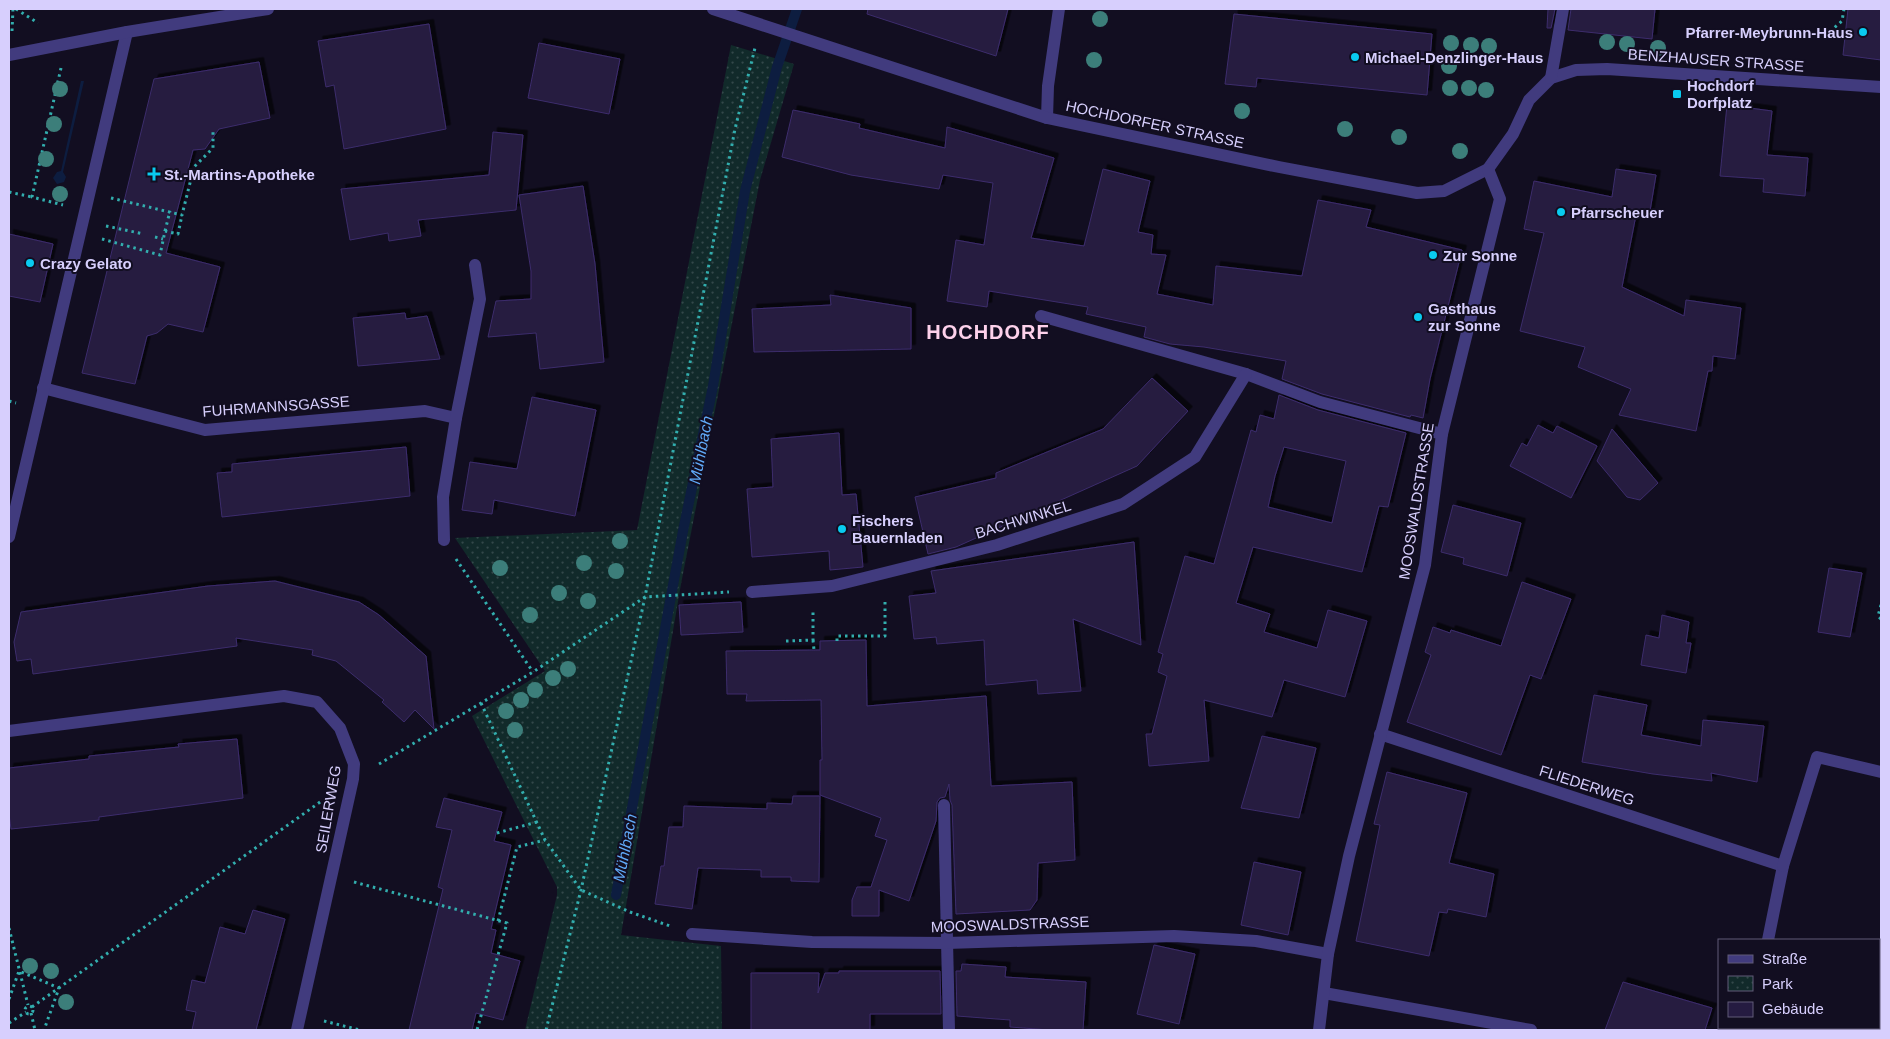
<svg xmlns="http://www.w3.org/2000/svg" width="1890" height="1039" viewBox="0 0 1890 1039" font-family="Helvetica,sans-serif">
	<defs>
		<pattern id="park-dots" width="8" height="8" patternUnits="userSpaceOnUse" patternTransform="scale(1.25)"><rect width="8" height="8" fill="#112a2a"/><path d="M2 2h.1M6 6h.1" fill="none" stroke="#33484a" stroke-width="1.8" stroke-linecap="round"/></pattern>
		<filter id="shadow"><feDropShadow dx="4.5" dy="-4.5" stdDeviation="0" flood-color="#0009"/></filter>
	</defs>
	<rect width="100%" height="100%" fill="#120e21"/>
	<path fill="url(#park-dots)" d="M731,45L794,64L760,180L681,584L621,935L721,946L722,1030H525L557,895V887L472,716L545,671L455,538L637,530Z"/>
	<path fill="#0d1d40" d="M81,81H84L63,172L66,177L64,182L57,184L53,178L57,172L61,171Z"/>
	<g fill="none" stroke-linecap="round" stroke-linejoin="round">
		<path stroke="#0d1d40" stroke-width="10" d="M616,895L683,531L713,386L745,191L777,67L797,9"/>
	</g>
	<g fill="#251b41" stroke="#3d2d6c" fill-rule="evenodd" filter="url(#shadow)">
		<path d="M868,9H1008L996,56L867,14Z"/>
		<path d="M1548,9H1555L1551,28H1547Z"/>
		<path d="M1571,9H1655L1652,39L1568,30Z"/>
		<path d="M1848,9H1881V60L1843,55Z"/>
		<path d="M1234,14L1432,34L1427,95L1257,78L1256,87L1225,84Z"/>
		<path d="M429,24L446,129L344,149L334,85L326,87L318,41Z"/>
		<path d="M539,43L620,59L609,114L528,98Z"/>
		<path d="M259,62L270,118L219,129L205,149L193,150L166,253L220,267L203,332L168,324L157,333L147,336L135,384L82,373L154,79Z"/>
		<path d="M1727,105L1772,111L1767,155L1808,158L1805,196L1763,192L1764,179L1720,176Z"/>
		<path d="M793,110L860,124L859,128L945,148L947,127L1054,158L1031,238L1084,246L1103,169L1150,181L1138,232L1153,235L1151,254L1166,255L1157,294L1213,305L1216,266L1302,276L1318,200L1371,210L1366,227L1462,250L1430,379L1423,418L1411,415L1410,417L1322,394L1282,379L1286,361L1204,347L1170,344L1144,337L1146,327L1086,314L1088,307L989,291L987,307L947,301L956,240L984,245L993,183L943,175L939,189L851,175L782,157Z"/>
		<path d="M493,132L523,135L516,210L418,220L421,236L389,241L388,233L350,240L341,189L489,175Z"/>
		<path d="M1616,169L1656,175L1649,217L1636,215L1622,287L1684,316L1686,300L1741,308L1735,359L1713,356L1712,371H1708L1696,431L1619,415L1631,389L1578,367L1585,347L1520,331L1544,233L1524,229L1534,181L1612,197Z"/>
		<path d="M583,186L595,264L604,362L540,369L536,333L488,337L496,301L531,299V271L519,195Z"/>
		<path d="M9,234L53,244L40,302L9,296Z"/>
		<path d="M830,295L911,308V349L754,352L752,309L831,305Z"/>
		<path d="M405,313L406,319L427,316L440,359L358,366L353,318Z"/>
		<path d="M1152,378L1188,411L1137,466L956,547L928,554L915,497L996,478V473L1103,429Z"/>
		<path d="M1279,395L1318,410L1406,433L1388,507L1379,506L1362,572L1253,547L1236,603L1270,614L1264,632L1317,648L1328,610L1367,621L1345,697L1284,680L1272,717L1204,700L1209,761L1149,766L1146,734H1152L1167,676L1158,672L1163,654L1158,652L1185,556L1214,564L1251,430L1256,432L1260,415L1274,419ZM1284,447L1346,461L1332,523L1268,507L1275,476Z"/>
		<path d="M532,397L596,410L575,516L494,500L492,514L462,510L470,462L517,469Z"/>
		<path d="M1538,425L1553,433L1557,426L1597,446L1571,498L1510,466L1522,443L1527,446Z"/>
		<path d="M1612,429L1658,483L1640,500L1627,497L1597,461Z"/>
		<path d="M839,433L842,495L856,494L863,567L830,570L829,551L752,557L747,489L773,487L771,439Z"/>
		<path d="M406,447L410,496L222,517L217,473L232,472V464Z"/>
		<path d="M1453,505L1521,523L1507,576L1463,564L1464,558L1441,552Z"/>
		<path d="M1134,542L1141,645L1073,619L1081,691L1038,694L1037,680L986,685L984,640L937,644L936,637L914,639L909,596L936,593L931,571Z"/>
		<path d="M1829,568L1862,573L1850,637L1818,632Z"/>
		<path d="M275,581L359,602L379,615L426,656L434,729L415,710L404,722L382,702L384,700L336,661L312,655L313,650L236,638L237,646L33,674L31,659L17,661L14,642L21,612L208,586Z"/>
		<path d="M1522,582L1571,599L1541,679L1530,675L1501,755L1407,722L1431,655L1425,652L1433,627L1450,633L1451,630L1501,646Z"/>
		<path d="M741,602L743,632L681,635L679,605Z"/>
		<path d="M1662,615L1689,622L1686,643H1691L1686,673L1641,665L1646,635L1659,638Z"/>
		<path d="M866,640L867,706L986,696L991,786L1072,782L1075,860L1038,863L1037,900L1030,910L956,914L952,805L950,800L949,784L945,797L940,798L937,802L936,821L909,901L879,890V916H852V900L857,887H871L887,840L875,836L881,818L820,795V760H822L821,700L746,701L747,694H727L726,651L820,650V641Z"/>
		<path d="M1594,695L1647,705L1641,735L1701,746L1703,720L1764,726L1757,782L1711,773L1712,781L1653,774L1582,762Z"/>
		<path d="M1262,736L1316,748L1299,818L1241,808Z"/>
		<path d="M237,739L243,798L99,817V820L11,829L9,814V768L89,759V756L179,747L178,744Z"/>
		<path d="M1387,772L1467,793L1449,863L1494,874L1486,917L1448,909L1447,913L1439,912L1429,956L1356,941L1380,825L1374,824Z"/>
		<path d="M793,796H820L819,882L791,881V877H761V870L698,868L692,909L655,904L661,866H664L669,827H683L684,806L767,809V803L792,804Z"/>
		<path d="M444,798L502,812L494,841L511,845L491,929L496,930L491,953L520,961L503,1020L476,1013L472,1030H409L443,889L438,887L452,830L436,827Z"/>
		<path d="M1254,862L1301,872L1288,935L1241,925Z"/>
		<path d="M253,910L285,919L256,1030H192L196,1012L186,1010L192,980L205,983L220,927L245,934Z"/>
		<path d="M1154,945L1195,954L1179,1024L1137,1014Z"/>
		<path d="M962,964L1006,967L1005,977L1086,982L1083,1030H1050L1010,1027V1020L957,1016L956,971H961Z"/>
		<path d="M839,971H940L941,1014H870V1030H751V973H819L818,993L825,973H839Z"/>
		<path d="M1623,982L1712,1008L1705,1030H1605Z"/>
	</g>
	<g fill="none" stroke-linecap="round" stroke-linejoin="round">
		<g stroke="#32aeae" stroke-width="3" stroke-dasharray="2.5 4" stroke-linecap="butt">
			<path d="M16,9L38,23"/>
			<path d="M12,31L13,9"/>
			<path d="M1825,36L1842,21L1844,9"/>
			<path d="M61,68L32,197L63,205"/>
			<path d="M9,192L32,197"/>
			<path d="M111,198L182,215L194,167L213,148V131"/>
			<path d="M106,226L144,234"/>
			<path d="M165,231L170,211"/>
			<path d="M155,237L163,239"/>
			<path d="M102,239L160,255L165,231L178,234L182,215"/>
			<path d="M9,401L16,403"/>
			<path d="M456,559L533,672"/>
			<path d="M1881,605L1878,616L1881,619"/>
			<path d="M813,640L814,650"/>
			<path d="M786,641L813,640V611"/>
			<path d="M837,641V636H885V598"/>
			<path d="M481,703L545,840L581,890L630,912L670,926"/>
			<path d="M379,764L533,672L645,597L729,592"/>
			<path d="M497,833L537,822"/>
			<path d="M354,882L507,923L477,1030"/>
			<path d="M498,921L517,847L545,840"/>
			<path d="M9,928L28,1005"/>
			<path d="M9,999L19,971L59,988L44,1030"/>
			<circle cx="29" cy="1010" r="4"/>
			<path d="M32,1007L323,800"/>
			<path d="M31,1013L35,1030"/>
			<path d="M324,1021L360,1030"/>
			<path d="M9,1023L26,1012"/>
			<path d="M546,1030L581,890L645,597L735,129L755,48"/>
		</g>
		<g stroke="#413b7e" stroke-width="12">
			<path d="M1047,118L1048,86L1059,9"/>
			<path d="M43,388L205,430L425,411L456,418"/>
			<path d="M444,540L443,497L456,418L480,299L475,265"/>
			<path d="M944,805L949,1030"/>
			<path d="M1324,993L1531,1030"/>
		</g>
		<g stroke="#413b7e" stroke-width="12">
			<path d="M1041,316L1246,374L1320,402L1442,434"/>
			<path d="M9,537L127,32"/>
			<path d="M752,592L832,586L997,545L1123,504L1195,457L1246,374"/>
			<path d="M9,731L284,696L317,702L340,728L354,764L353,779L297,1030"/>
			<path d="M1380,734L1783,866L1768,940"/>
			<path d="M1783,866L1817,757L1881,772"/>
			<path d="M692,934L812,942L947,943L1174,936L1256,941L1328,954"/>
			<path d="M1808,1028L1816,1030"/>
			<path d="M1746,1030L1747,1028"/>
		</g>
		<g stroke="#413b7e" stroke-width="12">
			<path d="M713,9L1047,118L1279,167L1417,193L1444,191L1488,169L1513,134L1529,100L1551,78L1576,70L1607,69L1881,87"/>
			<path d="M9,55L127,32L268,9"/>
			<path d="M1551,78L1563,9"/>
			<path d="M1319,1030L1328,954L1349,856L1425,565L1442,434L1500,199L1488,169"/>
		</g>
	</g>
	<g fill="#3c7e7a">
		<circle cx="1100" cy="19" r="8"/>
		<circle cx="1607" cy="42" r="8"/>
		<circle cx="1451" cy="43" r="8"/>
		<circle cx="1627" cy="44" r="8"/>
		<circle cx="1471" cy="45" r="8"/>
		<circle cx="1489" cy="46" r="8"/>
		<circle cx="1658" cy="48" r="8"/>
		<circle cx="1094" cy="60" r="8"/>
		<circle cx="1449" cy="66" r="8"/>
		<circle cx="1450" cy="88" r="8"/>
		<circle cx="1469" cy="88" r="8"/>
		<circle cx="60" cy="89" r="8"/>
		<circle cx="1486" cy="90" r="8"/>
		<circle cx="1242" cy="111" r="8"/>
		<circle cx="54" cy="124" r="8"/>
		<circle cx="1345" cy="129" r="8"/>
		<circle cx="1399" cy="137" r="8"/>
		<circle cx="1460" cy="151" r="8"/>
		<circle cx="46" cy="159" r="8"/>
		<circle cx="60" cy="194" r="8"/>
		<circle cx="620" cy="541" r="8"/>
		<circle cx="584" cy="563" r="8"/>
		<circle cx="500" cy="568" r="8"/>
		<circle cx="616" cy="571" r="8"/>
		<circle cx="559" cy="593" r="8"/>
		<circle cx="588" cy="601" r="8"/>
		<circle cx="530" cy="615" r="8"/>
		<circle cx="568" cy="669" r="8"/>
		<circle cx="553" cy="678" r="8"/>
		<circle cx="535" cy="690" r="8"/>
		<circle cx="521" cy="700" r="8"/>
		<circle cx="506" cy="711" r="8"/>
		<circle cx="515" cy="730" r="8"/>
		<circle cx="30" cy="966" r="8"/>
		<circle cx="51" cy="971" r="8"/>
		<circle cx="66" cy="1002" r="8"/>
	</g>
	<g fill="#09cbf0" stroke="#120e21" stroke-width="2">
		<circle cx="1863" cy="32" r="5"/>
		<circle cx="1355" cy="57" r="5"/>
		<rect x="1672" y="89" width="10" height="10" rx="2.5"/>
		<path d="M151.5 166.5h5v5h5v5h-5v5h-5v-5h-5v-5h5z"/>
		<circle cx="1561" cy="212" r="5"/>
		<circle cx="1433" cy="255" r="5"/>
		<circle cx="30" cy="263" r="5"/>
		<circle cx="1418" cy="317" r="5"/>
		<circle cx="842" cy="529" r="5"/>
	</g>
	<g text-anchor="middle" dominant-baseline="central" stroke-width="4" stroke-linejoin="round" paint-order="stroke">
		<g font-size="15" font-weight="bold" fill="#d7cffd" stroke="#120e21" text-anchor="start">
			<text x="1853" y="32" text-anchor="end">Pfarrer-Meybrunn-Haus</text>
			<text x="1365" y="57">Michael-Denzlinger-Haus</text>
			<text x="1687" y="85">Hochdorf<tspan x="1687" dy="17">Dorfplatz</tspan></text>
			<text x="164" y="174">St.-Martins-Apotheke</text>
			<text x="1571" y="212">Pfarrscheuer</text>
			<text x="1443" y="255">Zur Sonne</text>
			<text x="40" y="263">Crazy Gelato</text>
			<text x="1428" y="308">Gasthaus<tspan x="1428" dy="17">zur Sonne</tspan></text>
			<text x="852" y="520">Fischers<tspan x="852" dy="17">Bauernladen</tspan></text>
		</g>
		<g font-size="15" fill="#d7cffd" stroke="#120e21">
			<text transform="translate(1716 60) rotate(4)">BENZHAUSER STRASSE</text>
			<text transform="translate(1155 124) rotate(12)">HOCHDORFER STRASSE</text>
			<text transform="translate(276 406) rotate(-4)">FUHRMANNSGASSE</text>
			<text transform="translate(1416 501) rotate(-81)">MOOSWALDSTRASSE</text>
			<text transform="translate(1023 519) rotate(-17)">BACHWINKEL</text>
			<text transform="translate(1587 785) rotate(18)">FLIEDERWEG</text>
			<text transform="translate(328 809) rotate(-80)">SEILERWEG</text>
			<text transform="translate(1010 924) rotate(-2)">MOOSWALDSTRASSE</text>
		</g>
		<g font-size="16" font-style="italic" fill="#61aaf9" stroke="#120e21">
			<text transform="translate(701 450) rotate(-79)">Mühlbach</text>
			<text transform="translate(625 848) rotate(-79)">Mühlbach</text>
		</g>
		<g font-size="20" font-weight="bold" letter-spacing="1" fill="#fdd1eb" stroke="#120e21">
			<text x="988" y="332">HOCHDORF</text>
		</g>
	</g>
	<rect width="1890" height="1039" fill="none" stroke="#d7cffd" stroke-width="20"/>
	<rect x="1718" y="939" width="162" height="90" fill="#120e21" stroke="#615b79"/>
	<rect x="1728" y="955" width="25" height="8" fill="#413b7e" stroke="#615b79"/>
	<text x="1762" y="964" font-size="15" fill="#d7cffd">Straße</text>
	<rect x="1728" y="976" width="25" height="15" fill="url(#park-dots)" stroke="#615b79"/>
	<text x="1762" y="989" font-size="15" fill="#d7cffd">Park</text>
	<rect x="1728" y="1002" width="25" height="15" fill="#251b41" stroke="#615b79"/>
	<text x="1762" y="1014" font-size="15" fill="#d7cffd">Gebäude</text>
</svg>
